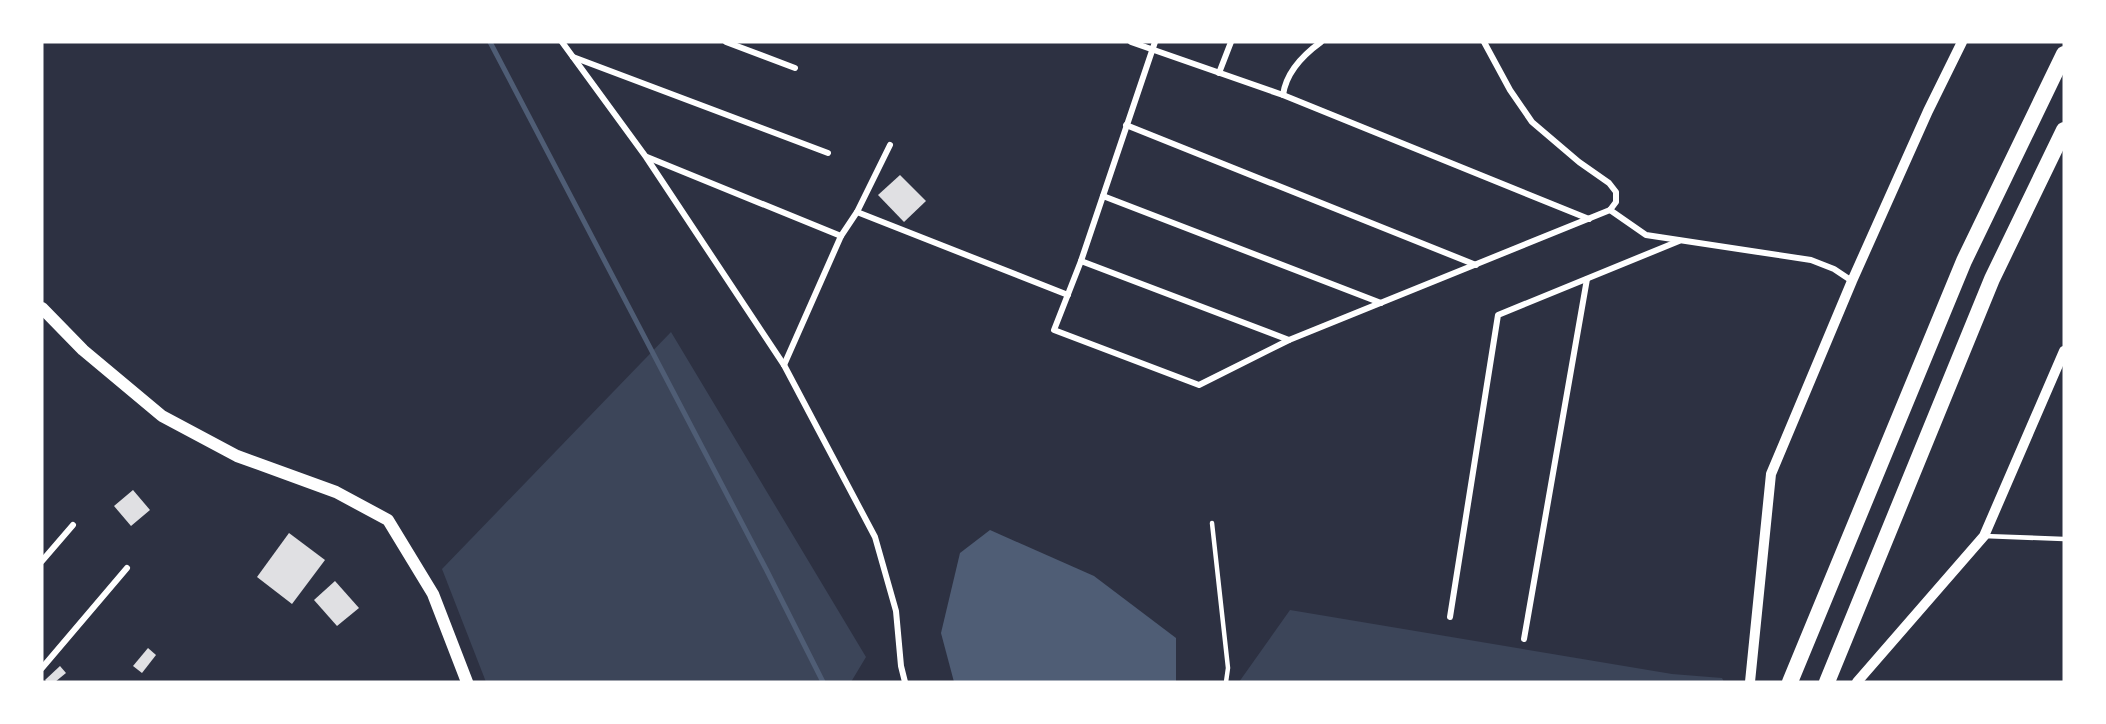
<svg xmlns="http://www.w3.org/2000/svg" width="2106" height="724" viewBox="0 0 2106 724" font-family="'Source Sans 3',sans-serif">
	<rect width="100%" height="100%" fill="#2d3142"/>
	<g fill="#3c4559">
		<path d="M671,332L866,657L851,682H486L442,569Z"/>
		<path d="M1290,610L1672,674L1722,678L1724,682H1239Z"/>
	</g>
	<path fill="#4f5d75" d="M990,530L1094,576L1176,638V682H954L941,633L960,553Z"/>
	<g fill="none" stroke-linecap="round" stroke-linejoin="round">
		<path stroke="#4f5d75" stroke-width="5" d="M490,42L767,571L823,682"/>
	</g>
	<g fill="#e0e0e3">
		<path d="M900,175L926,201L904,222L878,195Z"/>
		<path d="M133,490L150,510L131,526L114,506Z"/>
		<path d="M289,533L325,560L292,604L257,577Z"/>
		<path d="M335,581L359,608L337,626L314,600Z"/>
		<path d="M148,648L156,655L142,673L133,666Z"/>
		<path d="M60,666L66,673L55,682H47L45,680Z"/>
	</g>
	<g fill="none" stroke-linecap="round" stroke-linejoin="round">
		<g stroke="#fff" stroke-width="4.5">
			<path d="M1212,523L1228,668L1226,682"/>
			<path d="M1984,536L2064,539"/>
		</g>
		<g stroke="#fff" stroke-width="6">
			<path d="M562,42L646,157L784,365L875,537L896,611L901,666L905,682"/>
			<path d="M726,42L795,68"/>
			<path d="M1131,42L1283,95L1589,219"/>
			<path d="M1155,42L1081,261L1054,330L1199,385L1289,340L1610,210L1616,202V192L1609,183L1579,162L1532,122L1510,90L1484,42"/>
			<path d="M573,57L828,153"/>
			<path d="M1219,73L1231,42"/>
			<path d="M1283,95C1286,73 1303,55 1321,42"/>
			<path d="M1126,125L1476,265"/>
			<path d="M647,157L841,236"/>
			<path d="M1103,196L1381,303"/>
			<path d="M1610,210L1646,235L1811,260L1834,269L1852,281"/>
			<path d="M857,212L1068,295"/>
			<path d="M1081,261L1289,340"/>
			<path d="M784,365L841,236L857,212L890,145"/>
			<path d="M42,561L73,525"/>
			<path d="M1450,617L1498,315L1679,241"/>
			<path d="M1524,639L1587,279"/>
			<path d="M42,668L127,568"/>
		</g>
		<g stroke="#fff" stroke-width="10">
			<path d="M1750,682L1771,474L1852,281L1928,111L1962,42"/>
			<path d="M1857,682L1984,536L2064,351"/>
		</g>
		<path stroke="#fff" stroke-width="12" d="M42,308L83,350L162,416L237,456L336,492L388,520L433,594L467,682"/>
		<g stroke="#fff" stroke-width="16">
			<path d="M1790,682L1964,261L2064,54"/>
			<path d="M1827,682L1992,279L2064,130"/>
		</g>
	</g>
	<rect width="2106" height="724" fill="none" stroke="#ffffff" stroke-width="87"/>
</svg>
